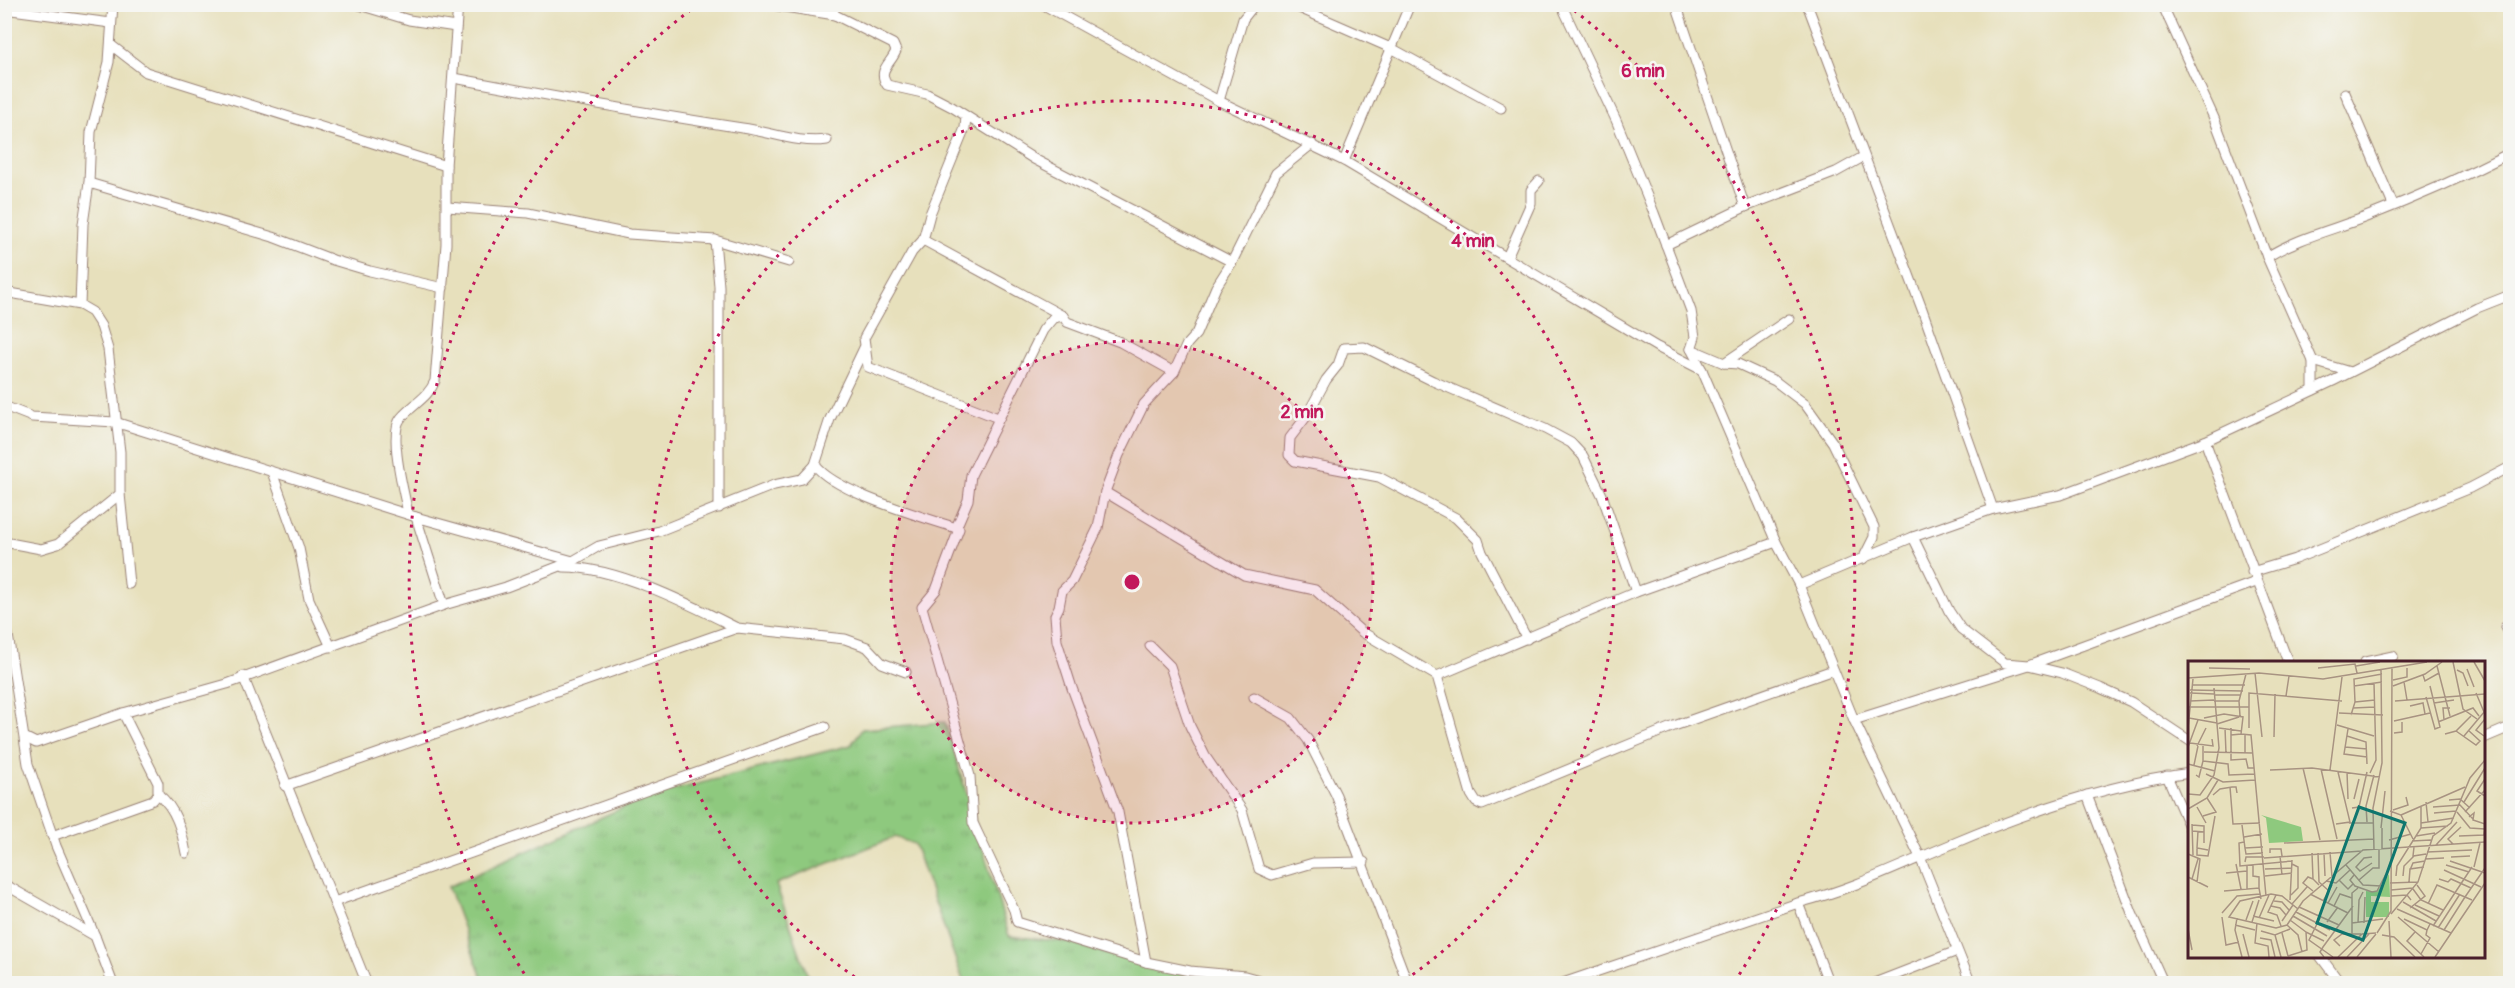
<svg xmlns="http://www.w3.org/2000/svg" width="2515" height="988" viewBox="0 0 2515 988" font-family="Pangolin,sans-serif">
	<defs>
		<pattern id="grass-tufts" width="24" height="20" patternUnits="userSpaceOnUse" patternTransform="scale(1.5)"><rect width="24" height="20" fill="#8ec97e"/><path d="M3 7l-1-3M5 7V3M7 7l1-3M15 17l-1-3M17 17v-4M19 17l1-3" fill="none" stroke="#7cac6d"/></pattern>
	</defs>
	<rect width="100%" height="100%" fill="#f6f6f2"/>
	<filter id="ink" filterUnits="userSpaceOnUse"><feTurbulence type="fractalNoise" baseFrequency=".0167" numOctaves="2"/><feDisplacementMap in="SourceGraphic" scale="12" xChannelSelector="R" yChannelSelector="G"/><feConvolveMatrix kernelMatrix="1 2 1 2 8 2 1 2 1" color-interpolation-filters="sRGB"/></filter>
	<filter id="wash" filterUnits="userSpaceOnUse"><feTurbulence type="fractalNoise" baseFrequency=".008" numOctaves="4" result="noise"/><feDisplacementMap in="SourceGraphic" scale="24" xChannelSelector="R" yChannelSelector="G"/><feGaussianBlur stdDeviation="1.35" result="paint"/><feColorMatrix in="noise" values="0 0 0 0 0 0 0 0 0 0 0 0 0 0 0 0 0 1.4 0 .05"/><feComposite in="paint" operator="in"/></filter>
	<g filter="url(#wash)">
		<rect width="100%" height="100%" fill="#e7e0bc"/>
		<path fill="url(#grass-tufts)" stroke="#6c7454" stroke-width="1.5" d="M945,722L1009,936L1067,942L1203,980L1254,983H964L914,844L895,837L776,884L810,983H484L448,887L646,797L851,745L862,729Z"/>
	</g>
	<g filter="url(#ink)">
		<g fill="none" stroke-linecap="round" stroke-linejoin="round">
			<defs>
				<g id="street">
					<path d="M356,4L409,20L456,27"/>
					<path d="M766,4L835,15"/>
					<path d="M830,4L835,15L893,44L896,51C890,65 877,70 887,85L927,94L952,107L1034,159L1232,262"/>
					<path d="M1042,4L1219,101L1344,161L1657,347L1702,370L1776,542L1799,585L1854,720L1920,857L1971,984"/>
					<path d="M1290,4L1393,49L1501,108"/>
					<path d="M1561,4L1616,120L1654,213L1691,311L1695,337L1691,349L1702,370"/>
					<path d="M1676,4L1745,207"/>
					<path d="M1807,4L1922,309L1993,509"/>
					<path d="M2162,4L2214,118L2267,257L2313,361V390"/>
					<path d="M2509,4L2510,17"/>
					<path d="M4,9L111,23"/>
					<path d="M111,45L146,72L446,166"/>
					<path d="M454,78C550,96 646,113 742,128C771,132 799,144 827,140"/>
					<path d="M2345,93L2393,205"/>
					<path d="M1219,101L1243,19L1255,4"/>
					<path d="M966,116L965,128L930,214L923,240L912,252L864,338L868,367L998,418"/>
					<path d="M1344,161L1410,4"/>
					<path d="M89,183L273,237L333,260L370,271L443,288"/>
					<path d="M447,207L528,213L629,234L715,240L719,286V508"/>
					<path d="M715,240L789,262"/>
					<path d="M923,240L1063,316"/>
					<path d="M1666,245L1745,207L1836,172L1863,157"/>
					<path d="M1507,257L1531,203V190L1539,181"/>
					<path d="M2267,257C2297,238 2332,230 2366,217C2415,198 2463,177 2510,153"/>
					<path d="M4,292L80,305L92,312L101,326L108,349L120,452V494L58,544L41,549L4,542"/>
					<path d="M80,305L83,224L89,183L91,132L109,62L113,4"/>
					<path d="M1691,349L1724,363L1738,364L1775,381L1805,404L1833,443L1874,527V537L1863,559"/>
					<path d="M2313,361L2350,372"/>
					<path d="M1724,363L1789,319"/>
					<path d="M1174,372L1120,342L1067,322L1063,316L1053,318L1043,330L971,475L968,500L956,528L959,529L936,590L922,607L970,776L973,823L1014,910L1017,922L1146,962L1190,971L1245,976L1274,984"/>
					<path d="M4,406L32,417L115,422L416,517L573,561"/>
					<path d="M2205,441L2288,662"/>
					<path d="M815,465L830,419L864,348"/>
					<path d="M272,472L299,548L309,599L331,647"/>
					<path d="M1105,492L1244,575L1315,590L1362,632L1437,676L1471,794L1476,802L1482,805L1674,726L1833,670"/>
					<path d="M120,494L129,584"/>
					<path d="M408,513C404,493 388,433 401,418C413,404 428,398 435,381L446,244V166L458,4"/>
					<path d="M416,517L444,605"/>
					<path d="M1913,537L1949,611L1961,629L2005,663L2029,665L2062,673L2100,688L2131,702L2190,741"/>
					<path d="M564,567C617,567 689,604 737,628"/>
					<path d="M2252,572L2295,559L2470,488L2510,467"/>
					<path d="M1799,585L1913,537L1993,509L2060,495L2205,441L2333,381L2477,308L2510,295"/>
					<path d="M4,609L28,764L56,846L95,936"/>
					<path d="M2505,627L2510,636"/>
					<path d="M1527,639L1482,552L1478,540L1456,518L1379,477L1295,461L1289,455L1290,438L1306,417L1326,380L1338,365L1344,348L1364,347L1433,381L1545,429L1571,443L1583,456L1602,495L1636,592"/>
					<path d="M1150,646L1170,666L1190,726L1205,756L1242,810L1259,869L1272,875L1313,863L1364,862"/>
					<path d="M2365,662L2393,656"/>
					<path d="M243,676L367,984"/>
					<path d="M1437,676L1636,592L1776,542"/>
					<path d="M1254,697L1291,718L1308,740L1336,795L1408,984"/>
					<path d="M1854,720L2029,665L2256,582"/>
					<path d="M26,738L36,743L123,713L227,684L444,605L506,587L573,561L599,546L659,531L774,485L802,479L815,465C836,493 921,516 956,528"/>
					<path d="M2484,738L2510,727"/>
					<path d="M2167,776L2190,829"/>
					<path d="M285,786L737,628L845,639L867,647L882,663L906,672"/>
					<path d="M158,794C176,808 182,831 186,853"/>
					<path d="M2087,795L2132,913L2164,984"/>
					<path d="M52,836L153,800L158,794V783L123,713"/>
					<path d="M4,884L95,936L113,984"/>
					<path d="M334,902L825,727"/>
					<path d="M1798,903L1829,984"/>
					<path d="M2320,956L2341,984"/>
					<path d="M1146,962L1118,812L1072,688L1057,641L1055,615L1059,607L1062,591L1072,581L1098,528L1105,492L1119,455L1144,404L1174,372L1187,344L1196,334L1216,287L1232,262L1276,173L1312,144"/>
					<path d="M1560,984L1798,903C1853,889 1901,865 1952,844C2027,812 2109,784 2190,773"/>
					<path d="M1872,984L1957,951"/>
				</g>
			</defs>
			<use href="#street" stroke="#988074" stroke-width="11"/>
			<use href="#street" stroke="#fff" stroke-width="9"/>
		</g>
	</g>
	<circle cx="1132" cy="582" r="241" fill="#c2185b" fill-opacity=".12"/>
	<g fill="none" stroke="#c2185b" stroke-width="3" stroke-dasharray="3 6">
		<circle cx="1132" cy="582" r="241"/>
		<path d="M862 982A482 482 0 1 1 1402 982"/>
		<path d="M529 981A723 723 0 0 1 697 5M1567 5A723 723 0 0 1 1735 981"/>
	</g>
	<g transform="translate(2188 661)">
		<rect width="297" height="297" fill="#e7e0bc"/>
		<path d="M73,154L113,166L115,180L81,182L78,157ZM201,213L202,236L183,235V241H201V256H178V230L189,231Z" fill="#8ec97e"/>
		<path fill="none" stroke="#a89382" stroke-width="1.5" d="M265,1L275,48L289,58M286,1L297,20M168,5L192,1M249,5L262,55M21,7L62,8M130,7L167,3L169,12M279,8L286,26M269,9L275,12L280,25M67,12L74,76M235,14L237,20L251,12M0,17L71,12L135,18L239,1M205,19L219,16V7M216,21L219,39M4,24H57M166,25L194,21M205,25L237,13L254,1M2,29L55,30M2,32L26,33M288,32L296,51M26,34H53M98,35L101,15M238,36L247,68L252,66L242,25M2,40L26,39M26,40H51M207,40L297,33M167,41L187,39M246,42L266,39M222,45L235,42L237,53M0,46H61V67M61,46V32L154,40M165,47L187,46M151,52L195,54M163,54L167,41L166,18L194,13M52,55L51,40L58,13M1,57L29,62M16,57L36,53L55,56L53,73L43,74M256,59L255,47H262M206,60L242,52M250,61L285,47L291,55M29,63L51,56M149,64L186,75M0,67L5,18M31,67L53,70M37,67L38,92M43,67V99L58,98L60,107H66M160,68L156,93L179,96M268,70L288,84L292,80L280,69M206,72L214,71V61M53,73L63,74L78,235M57,73V92M257,73L268,70L283,55M159,75L178,81L179,103M276,75L297,50M296,75L288,69L297,58M86,76L87,33M2,82L25,85L24,78M9,85L18,67M0,86L10,59M157,86L179,88M16,91L65,92M15,100L40,103L41,114L66,113M0,103L27,110M6,104L10,85M115,107L132,179M133,108L149,178M82,109L124,107L192,116M142,109L154,16M159,111L160,138M182,112L188,99L186,22M18,113L35,121L67,119M8,114L11,116L15,100V85M297,118L289,130L297,135M42,126L45,163L72,162M0,133L12,134L26,114L31,87L26,27M25,134L32,128L44,126H48L49,132M166,138L171,118M261,139L272,138L282,147M238,141L240,161M276,141L297,107M9,146L18,162M245,146L272,144L285,158M164,147L171,146L179,111M0,148L19,137L30,119M205,149L220,144L218,136M202,150L213,154L225,178M269,151L282,167L297,168M277,151L297,129M246,152L268,150M213,154L277,126M15,155L28,151L19,137M281,156L286,152L285,159L297,163M179,161L178,145L186,114M161,162H186M233,162L266,157M4,163L5,194M148,163L162,161L150,111M4,164L16,165V171M54,164L57,187L75,186M193,167L197,130M233,167L260,165M4,170L16,171V182M10,170L9,187L20,189M228,175L247,172M271,175L296,174L297,168M56,176L74,173M201,179L223,173M224,180L243,179M56,181L51,182L52,205L104,200M96,182L186,178M265,183L260,178L273,166M248,184L269,161M226,186L225,195L238,193M9,187V194L20,195L27,155M57,187L58,193L75,192M194,188V167M186,189L185,147L194,102L193,9M142,191L144,216M239,191L284,189M82,192V188H93L94,195M124,192L125,218L131,224M130,192L131,221L141,230M136,192L137,215M0,193L12,198L9,221M92,195L94,214M184,196L176,197L168,206L172,210L184,202M263,196L282,195M76,197L174,190M237,198L256,197M262,200L297,212M57,201L58,196H76M48,203L53,228M59,204V228M65,204V215L71,216V227M158,204L175,224L193,225M258,204L281,211M286,206L292,182M77,208L104,207M222,209L225,202L237,200M256,209L293,226M38,212L59,210M166,214L162,219L167,225L184,231L189,230L198,213M77,215L104,212M208,215L209,205L233,167V145M215,215L216,205L226,195M0,216L20,226M4,218L10,198M251,218L260,221L263,218L283,227M151,219L160,228L165,223M171,219L185,207H191V188M138,220L148,222L162,209M221,221L222,208L236,206M202,222L230,221M225,228L233,239L255,249M203,229L225,227M36,230L71,227L73,238M125,230L115,222L120,216L125,218M122,233L160,252M88,234L80,251L89,254L93,265M103,234L110,227V206L104,203M203,235L219,234L223,239M277,236L297,207M102,239L104,199M86,240L94,241L101,249M135,240L144,224M215,241L248,260M140,242L149,226M104,243L119,226M240,243L249,224L284,239M227,244L251,255M83,245L92,247L98,254M146,245L152,233L164,237M111,246L151,264M222,247L237,235L229,224M110,248L94,235L83,233L52,240L41,256L88,267L99,264L115,240L175,189L297,181M209,248L263,272M108,251L142,269M34,252L49,235L72,233M203,253L230,221L245,175L263,162L282,117L297,99M65,255L86,260M105,255L139,275M34,256L38,284L51,281M210,256L251,291M49,257L47,269L54,296M71,257L81,234M132,257L121,279L145,296M216,258L239,269L242,263M58,259L65,240M102,259L118,271M94,260L105,244M201,260L203,296M64,261L71,239M139,261L150,246M69,262L67,282L80,285L81,296M164,262L195,258M170,262L171,239L175,231M176,262L177,236M47,264L67,269M99,264L110,274L114,291M245,265L284,206M250,267L272,233M0,268L4,289M256,269L277,236M73,270L87,274L102,268M227,271L219,280L236,296M94,272L100,295M189,272L203,250L204,7M55,273L61,296M164,273V232L170,227M87,274L93,296M194,274L206,276L227,296M72,277L83,279L87,296M152,285L146,279L154,273H173M233,293L242,277L238,274L239,269M100,295L119,289L118,271L136,280M136,296L132,291L135,286L165,245M150,296L174,273L188,272M159,296L181,273M169,296L188,273M247,296L297,222"/>
		<path fill="#0f766e" fill-opacity="0.15" stroke="#0f766e" stroke-width="3" d="M171,146L217,162L175,279L129,262Z"/>
		<rect width="297" height="297" fill="none" stroke="#4a1f2b" stroke-width="3"/>
	</g>
	<circle cx="1132" cy="582" r="9" fill="#c2185b" stroke="#f6f6f2" stroke-width="3"/>
	<g font-size="18" text-anchor="middle" font-weight="bold" fill="#c2185b" stroke="#f6f6f2" stroke-width="5" stroke-linejoin="round" paint-order="stroke">
		<text x="1643" y="77">6 min</text>
		<text x="1473" y="247">4 min</text>
		<text x="1302" y="418">2 min</text>
	</g>
	<rect width="2515" height="988" fill="none" stroke="#f6f6f2" stroke-width="24"/>
</svg>
